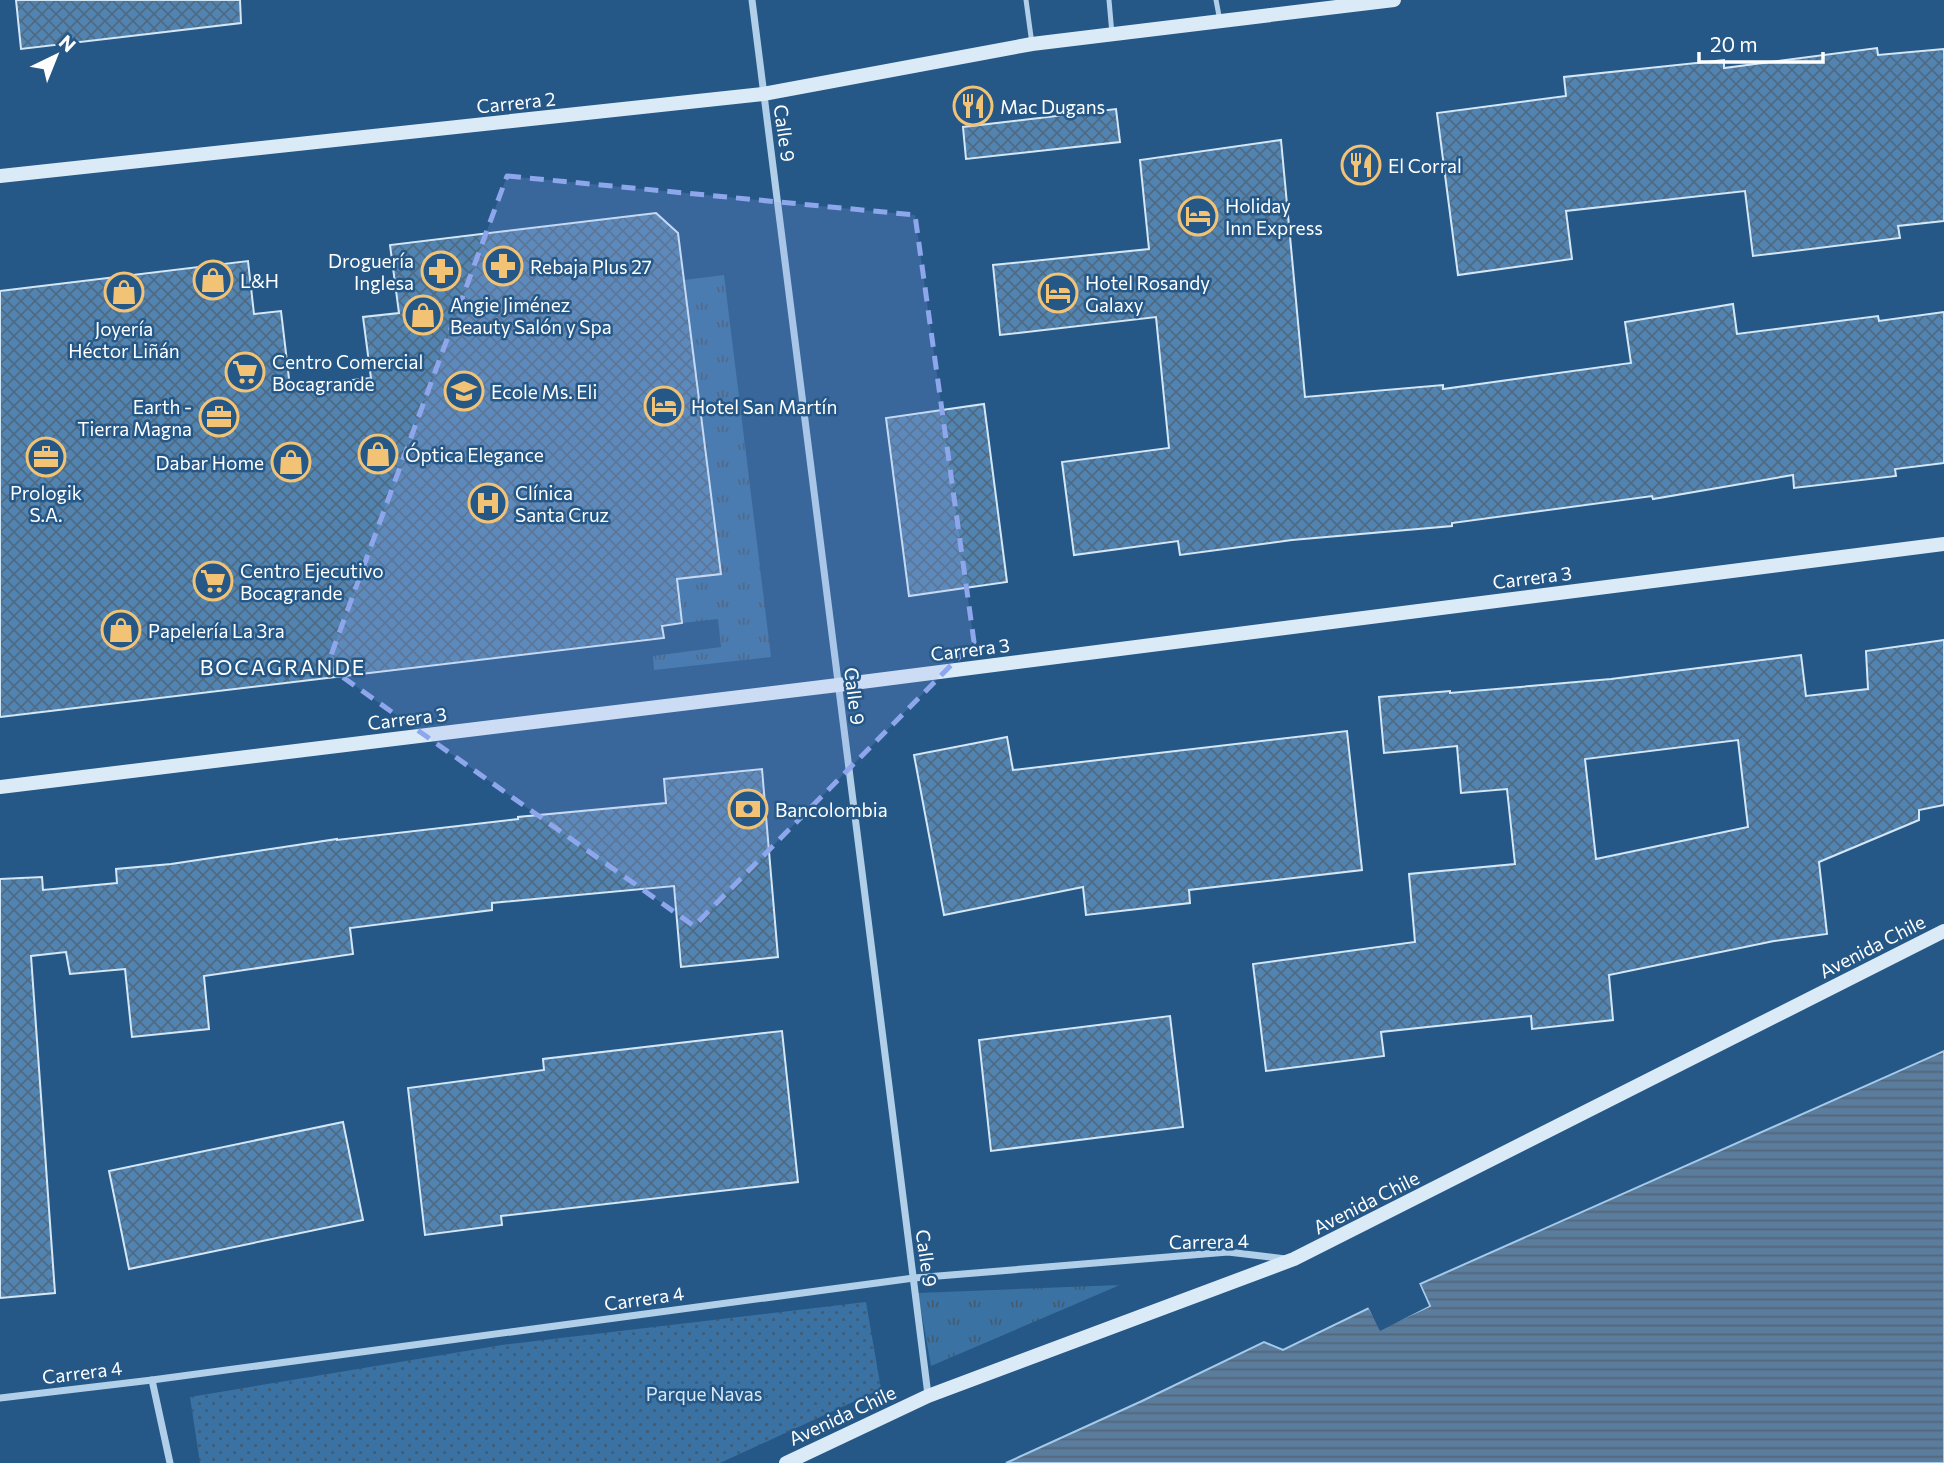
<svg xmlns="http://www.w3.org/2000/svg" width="1944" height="1463" viewBox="0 0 1944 1463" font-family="Commissioner,sans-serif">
	<defs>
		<pattern id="grass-tufts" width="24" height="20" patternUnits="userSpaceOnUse" patternTransform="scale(1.75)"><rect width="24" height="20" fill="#3a72a3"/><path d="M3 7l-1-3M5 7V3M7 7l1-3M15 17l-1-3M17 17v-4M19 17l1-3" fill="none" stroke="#455b6f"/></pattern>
		<pattern id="park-dots" width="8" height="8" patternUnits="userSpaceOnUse" patternTransform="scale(1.75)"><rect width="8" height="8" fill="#3a72a3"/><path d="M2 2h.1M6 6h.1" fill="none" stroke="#455b6f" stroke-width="1.8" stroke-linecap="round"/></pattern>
		<pattern id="water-rules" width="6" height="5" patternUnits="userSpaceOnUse" patternTransform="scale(1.75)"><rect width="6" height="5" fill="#5a7c9d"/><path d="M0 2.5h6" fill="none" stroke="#546679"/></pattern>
		<pattern id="building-cross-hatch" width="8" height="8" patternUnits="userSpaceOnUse" patternTransform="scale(1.75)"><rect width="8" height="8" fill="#5284b1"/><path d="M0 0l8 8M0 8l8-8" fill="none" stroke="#4f6b84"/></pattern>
	</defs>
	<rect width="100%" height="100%" fill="#255887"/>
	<g fill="url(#grass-tufts)">
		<path d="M724,275L771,657L654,670L653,656L721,647L718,619L682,623L677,579L721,574L684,280Z"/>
		<path d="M1120,1285L931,1366L918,1293Z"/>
	</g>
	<path fill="url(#park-dots)" d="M866,1302L881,1389L720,1463H200L190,1397L502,1345Z"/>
	<path fill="url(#water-rules)" stroke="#a5cae9" stroke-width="2" d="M1944,1051V1463H1006L1142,1401L1264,1342L1283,1350L1369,1308L1381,1328L1430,1306L1420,1284Z"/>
	<path fill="#255887" d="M1418,1281L1429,1306L1380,1331L1367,1305L1371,1306L1382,1324L1426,1304L1416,1285Z"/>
	<g fill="url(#building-cross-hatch)" stroke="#d4e7f7" stroke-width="2" fill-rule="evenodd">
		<path d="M16,0H240L241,23L21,49Z"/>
		<path d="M1877,48L1878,55L1944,49V221L1898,226L1900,238L1753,256L1745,191L1566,211L1572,259L1458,275L1437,113L1566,96L1564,77L1724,60V68Z"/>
		<path d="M1116,109L1120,142L966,159L963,127Z"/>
		<path d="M1281,140L1305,397L1443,385V389L1631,363L1625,322L1733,304L1737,334L1878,316L1879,321L1944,312V463L1895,469L1896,476L1794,488L1793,475L1653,499L1652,496L1452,523V526L1292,540L1180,555L1178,541L1074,555L1062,462L1169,448L1156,317L1000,335L993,265L1149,249L1140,160Z"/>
		<path d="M656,213L678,233L721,574L677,579L682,623L662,626L664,638L0,717V291L248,261L254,314L281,311L290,387L371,378L363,317L399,313L390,245Z"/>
		<path d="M984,404L1007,582L909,596L886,418Z"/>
		<path d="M1944,640V805L1919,810V820L1819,862L1827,934L1774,941L1609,975L1613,1020L1532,1029L1531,1016L1381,1032L1384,1056L1266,1071L1253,964L1415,942L1409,874L1515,864L1507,789L1461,793L1457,746L1384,753L1379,697L1450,691V693L1611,679L1801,655L1806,696L1868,689L1866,651ZM1738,740L1748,827L1596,859L1585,759Z"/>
		<path d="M1347,731L1362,870L1189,890L1190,903L1086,915L1083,887L944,915L914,755L1007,737L1013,770Z"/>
		<path d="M762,769L778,957L681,967L674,886L492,903V910L350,928L353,954L204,976L209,1029L132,1037L125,969L70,974L66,952L31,956L55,1293L0,1298V879L42,877L43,890L117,883L116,869L171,864L337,839V840L518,819V817L666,803L664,779Z"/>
		<path d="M1170,1016L1183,1127L991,1151L979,1040Z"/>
		<path d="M782,1031L798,1182L501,1216L502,1225L425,1235L408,1088L544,1070L543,1059Z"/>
		<path d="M343,1122L363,1220L129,1269L109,1171Z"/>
	</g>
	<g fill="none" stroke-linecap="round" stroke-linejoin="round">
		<g stroke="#b1cfe9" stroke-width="5">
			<path d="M1026,0L1032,44"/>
			<path d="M1109,0L1112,34"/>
			<path d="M1216,0L1220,21"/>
		</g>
		<g stroke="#b1cfe9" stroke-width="7">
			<path d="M752,0L928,1395"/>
			<path d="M152,1380L170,1463"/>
			<path d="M0,1398L152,1380L914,1278L1228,1252L1286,1259"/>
		</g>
		<g stroke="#dbeaf7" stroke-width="14">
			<path d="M0,176L763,94L1032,44L1394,0"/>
			<path d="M0,787L838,685L1944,544"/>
			<path d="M786,1463L928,1396L1294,1259L1944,931"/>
		</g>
	</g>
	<path fill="#8ea6ec" fill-opacity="0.2" stroke="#8ea6ec" stroke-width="5" stroke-dasharray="14 9" stroke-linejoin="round" d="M507,176L915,215L974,642L694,926L327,666Z"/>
	<defs>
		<symbol id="restaurant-ring" viewBox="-11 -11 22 22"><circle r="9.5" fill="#255887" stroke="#f2c375" stroke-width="1.5"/><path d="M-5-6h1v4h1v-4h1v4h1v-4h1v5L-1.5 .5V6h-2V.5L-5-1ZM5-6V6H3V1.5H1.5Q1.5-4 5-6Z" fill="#f2c375"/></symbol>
		<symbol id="hotel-ring" viewBox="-11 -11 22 22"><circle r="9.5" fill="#255887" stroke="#f2c375" stroke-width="1.5"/><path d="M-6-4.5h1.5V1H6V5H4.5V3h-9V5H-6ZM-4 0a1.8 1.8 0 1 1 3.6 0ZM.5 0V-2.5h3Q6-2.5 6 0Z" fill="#f2c375"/></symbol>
		<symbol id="pharmacy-ring" viewBox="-11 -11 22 22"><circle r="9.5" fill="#255887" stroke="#f2c375" stroke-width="1.5"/><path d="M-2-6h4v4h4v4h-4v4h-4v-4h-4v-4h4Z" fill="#f2c375"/></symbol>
		<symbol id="shop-ring" viewBox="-11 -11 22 22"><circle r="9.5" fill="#255887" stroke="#f2c375" stroke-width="1.5"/><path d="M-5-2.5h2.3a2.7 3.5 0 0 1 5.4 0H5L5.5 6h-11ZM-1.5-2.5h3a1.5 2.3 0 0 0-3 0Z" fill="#f2c375"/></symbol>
		<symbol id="supermarket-ring" viewBox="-11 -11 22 22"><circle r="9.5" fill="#255887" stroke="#f2c375" stroke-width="1.5"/><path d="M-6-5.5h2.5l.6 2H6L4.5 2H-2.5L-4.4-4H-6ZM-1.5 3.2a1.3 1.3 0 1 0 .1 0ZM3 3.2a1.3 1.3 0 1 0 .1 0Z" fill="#f2c375"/></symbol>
		<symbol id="school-ring" viewBox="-11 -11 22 22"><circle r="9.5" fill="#255887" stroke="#f2c375" stroke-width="1.5"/><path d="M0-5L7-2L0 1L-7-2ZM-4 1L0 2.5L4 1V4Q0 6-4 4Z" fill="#f2c375"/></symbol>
		<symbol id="office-ring" viewBox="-11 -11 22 22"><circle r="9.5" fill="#255887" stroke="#f2c375" stroke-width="1.5"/><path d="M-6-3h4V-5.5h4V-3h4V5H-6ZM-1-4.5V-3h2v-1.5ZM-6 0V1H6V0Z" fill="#f2c375"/></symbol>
		<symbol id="hospital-ring" viewBox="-11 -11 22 22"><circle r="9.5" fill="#255887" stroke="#f2c375" stroke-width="1.5"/><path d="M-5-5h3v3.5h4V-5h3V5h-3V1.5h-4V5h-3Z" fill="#f2c375"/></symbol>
		<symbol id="bank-ring" viewBox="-11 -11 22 22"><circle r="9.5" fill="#255887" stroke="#f2c375" stroke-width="1.5"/><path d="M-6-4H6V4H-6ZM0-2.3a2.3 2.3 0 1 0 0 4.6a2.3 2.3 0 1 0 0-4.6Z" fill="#f2c375"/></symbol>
	</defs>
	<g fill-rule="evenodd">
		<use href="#restaurant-ring" x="951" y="84" width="44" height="44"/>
		<use href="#restaurant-ring" x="1339" y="143" width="44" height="44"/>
		<use href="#hotel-ring" x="1176" y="194" width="44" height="44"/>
		<use href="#pharmacy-ring" x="481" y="244" width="44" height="44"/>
		<use href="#pharmacy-ring" x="419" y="249" width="44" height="44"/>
		<use href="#shop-ring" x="191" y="258" width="44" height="44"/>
		<use href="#shop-ring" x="102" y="270" width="44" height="44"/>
		<use href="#hotel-ring" x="1036" y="271" width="44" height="44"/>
		<use href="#shop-ring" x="401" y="293" width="44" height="44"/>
		<use href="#supermarket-ring" x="223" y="350" width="44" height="44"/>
		<use href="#school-ring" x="442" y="369" width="44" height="44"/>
		<use href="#hotel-ring" x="642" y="384" width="44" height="44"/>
		<use href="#office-ring" x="197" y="395" width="44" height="44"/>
		<use href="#shop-ring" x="356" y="432" width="44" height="44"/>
		<use href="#office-ring" x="24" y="435" width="44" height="44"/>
		<use href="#shop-ring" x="269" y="440" width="44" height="44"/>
		<use href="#hospital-ring" x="466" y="481" width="44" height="44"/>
		<use href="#supermarket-ring" x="191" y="559" width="44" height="44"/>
		<use href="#shop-ring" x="99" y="608" width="44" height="44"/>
		<use href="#bank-ring" x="726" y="787" width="44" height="44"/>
	</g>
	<g text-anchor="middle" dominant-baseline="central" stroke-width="5" stroke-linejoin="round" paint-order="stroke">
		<g font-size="19" fill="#fff" stroke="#255887">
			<text transform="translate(516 102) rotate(-6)">Carrera 2</text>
			<text transform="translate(785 133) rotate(82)">Calle 9</text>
			<text transform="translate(1532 577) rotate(-7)">Carrera 3</text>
			<text transform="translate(970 649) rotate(-7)">Carrera 3</text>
			<text transform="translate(855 696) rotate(83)">Calle 9</text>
			<text transform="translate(407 718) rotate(-7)">Carrera 3</text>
			<text transform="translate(1872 946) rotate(-27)">Avenida Chile</text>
			<text transform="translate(1366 1202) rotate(-27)">Avenida Chile</text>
			<text transform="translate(1209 1241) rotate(-1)">Carrera 4</text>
			<text transform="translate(927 1258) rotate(82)">Calle 9</text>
			<text transform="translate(644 1298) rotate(-8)">Carrera 4</text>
			<text transform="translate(82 1372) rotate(-7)">Carrera 4</text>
			<text transform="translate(842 1415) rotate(-25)">Avenida Chile</text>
		</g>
		<g font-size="19" fill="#fff" stroke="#255887" text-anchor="start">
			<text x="1000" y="106">Mac Dugans</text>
			<text x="1388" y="165">El Corral</text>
			<text x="1225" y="205">Holiday<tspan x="1225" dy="22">Inn Express</tspan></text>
			<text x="414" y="260" text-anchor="end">Droguería<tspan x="414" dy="22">Inglesa</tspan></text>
			<text x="530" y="266">Rebaja Plus 27</text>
			<text x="240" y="280">L&amp;H</text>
			<text x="1085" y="282">Hotel Rosandy<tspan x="1085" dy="22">Galaxy</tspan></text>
			<text x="450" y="304">Angie Jiménez<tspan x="450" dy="22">Beauty Salón y Spa</tspan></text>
			<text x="124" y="328" text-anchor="middle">Joyería<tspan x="124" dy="22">Héctor Liñán</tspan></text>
			<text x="272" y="361">Centro Comercial<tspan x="272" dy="22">Bocagrande</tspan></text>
			<text x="491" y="391">Ecole Ms. Eli</text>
			<text x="192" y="406" text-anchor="end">Earth -<tspan x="192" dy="22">Tierra Magna</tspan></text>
			<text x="691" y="406">Hotel San Martín</text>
			<text x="405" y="454">Óptica Elegance</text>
			<text x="264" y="462" text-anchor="end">Dabar Home</text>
			<text x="46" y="492" text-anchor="middle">Prologik<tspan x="46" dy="22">S.A.</tspan></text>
			<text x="515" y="492">Clínica<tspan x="515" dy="22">Santa Cruz</tspan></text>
			<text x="240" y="570">Centro Ejecutivo<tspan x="240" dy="22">Bocagrande</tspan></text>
			<text x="148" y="630">Papelería La 3ra</text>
			<text x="775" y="809">Bancolombia</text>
		</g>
		<g font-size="19" fill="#d4e7f7" stroke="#255887">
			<text x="704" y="1393">Parque Navas</text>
		</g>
		<g font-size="21" letter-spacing="2" fill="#fff" stroke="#255887">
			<text x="283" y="666">BOCAGRANDE</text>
		</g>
	</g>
	<g transform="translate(56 56) rotate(43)" stroke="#255887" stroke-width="5" paint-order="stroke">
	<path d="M0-5L12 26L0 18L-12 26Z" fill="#ffffff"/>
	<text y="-10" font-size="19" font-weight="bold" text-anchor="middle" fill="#ffffff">N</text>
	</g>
	<path d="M1699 52v10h124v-10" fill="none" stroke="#ffffff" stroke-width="3.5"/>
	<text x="1710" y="52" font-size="21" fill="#ffffff" stroke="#255887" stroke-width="5" paint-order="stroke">20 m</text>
</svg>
